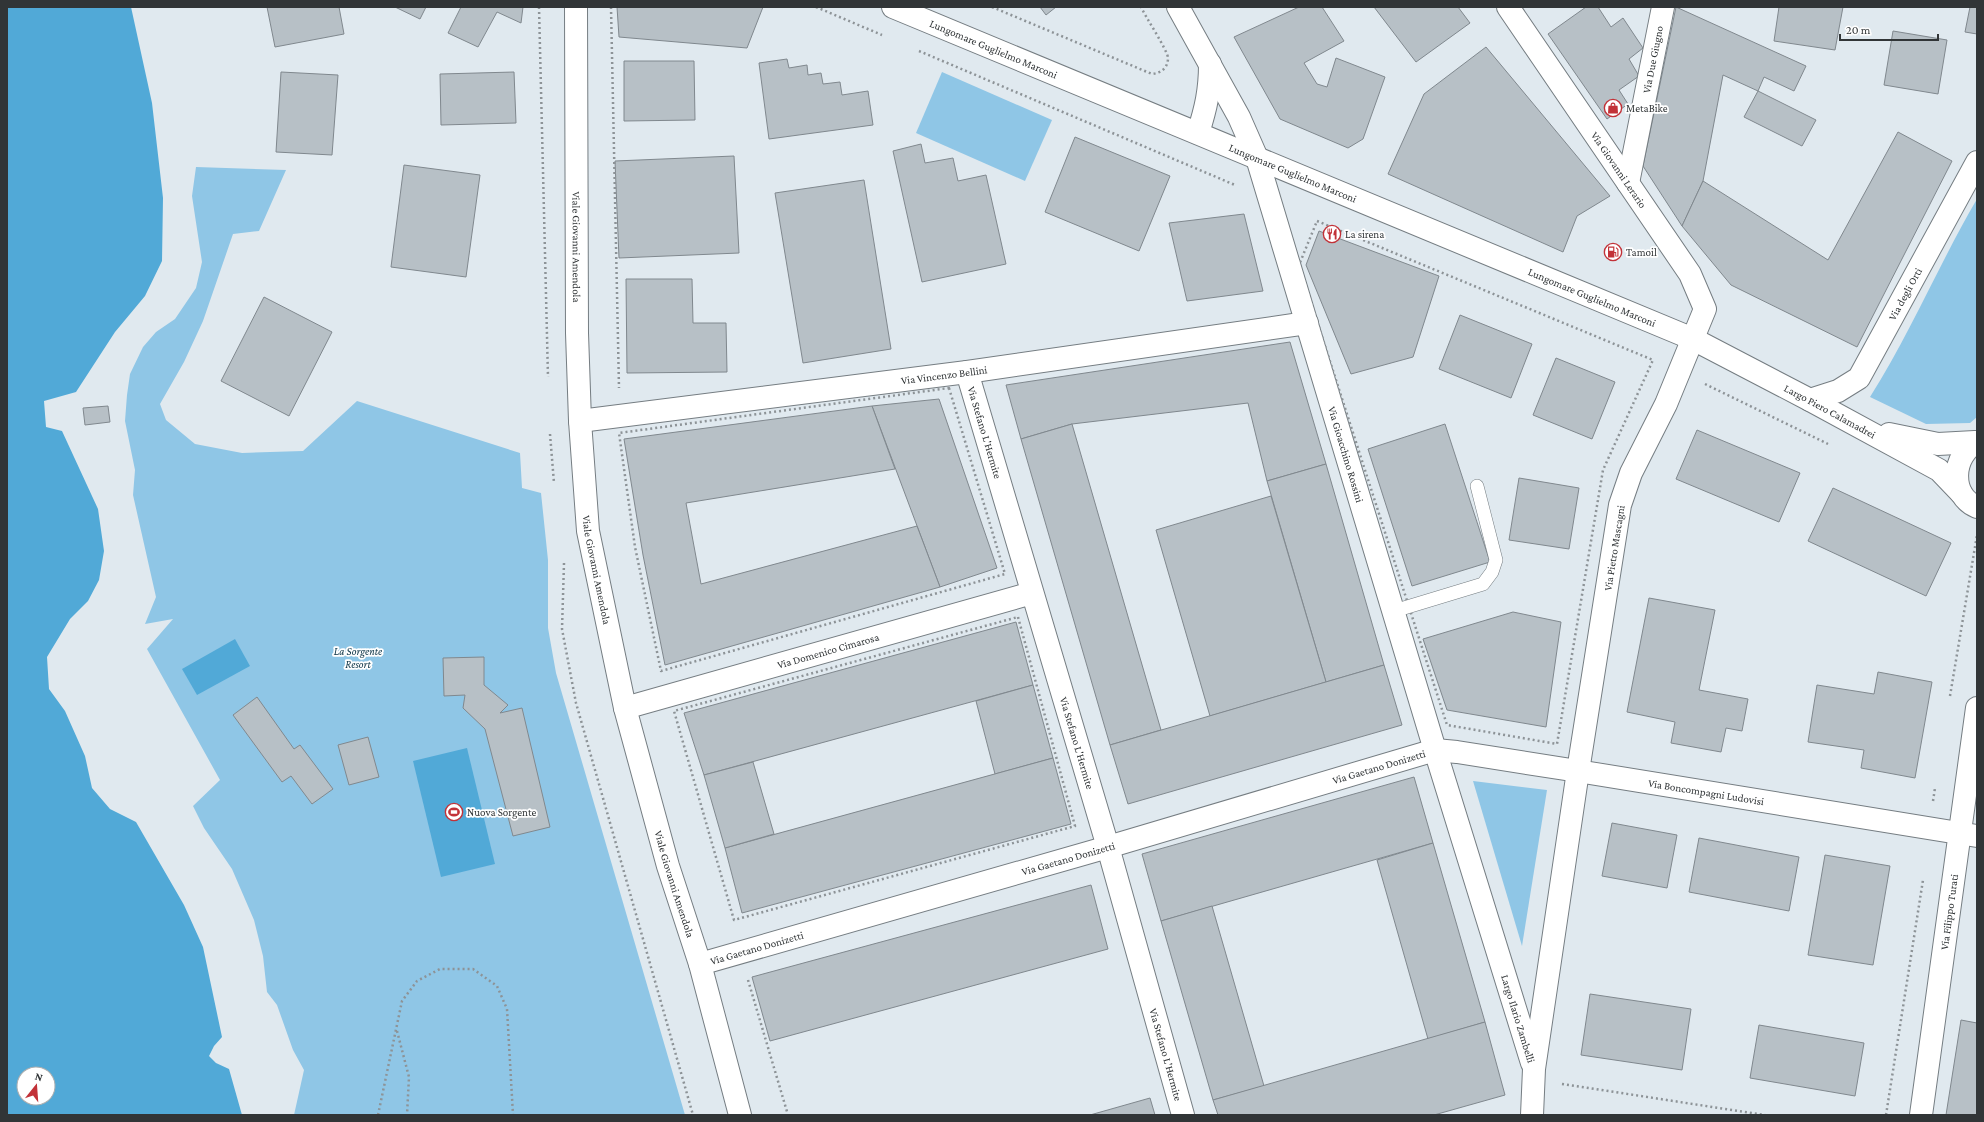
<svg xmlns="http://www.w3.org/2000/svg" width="1984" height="1122" viewBox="0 0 1984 1122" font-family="'Crimson Pro',serif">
	<rect width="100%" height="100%" fill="#e0e9ef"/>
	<g fill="#8fc6e6">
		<path d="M942,72L1052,120L1025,181L916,133Z"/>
		<path d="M196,167L286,170L259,231L233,234L203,321L184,362L160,404L166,420L195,444L242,453L303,451L357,401L520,453L522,488L541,493L548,560V628L556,673L685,1115H294L304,1070L293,1050L277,1005L267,992L263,956L254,920L232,869L204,828L193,806L220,780L147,649L173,619L145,624L156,597L133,495L135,470L125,421L127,395L130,374L143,347L156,332L175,319L196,288L202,262L192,196Z"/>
		<path d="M1977,199V417L1970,423L1926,424L1870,397C1910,334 1939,264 1977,199Z"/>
		<path d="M1473,781L1547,790L1522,946Z"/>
	</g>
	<g fill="#51a9d7" fill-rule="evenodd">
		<path d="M7,7H131L152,103L163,198L162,261L145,296L115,332L76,392L44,401L46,427L62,431L98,509L104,551L99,580L88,601L70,619L47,657L49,689L65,711L85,756L92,788L110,809L136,822L184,905L203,947L222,1037L214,1046L209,1056L216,1063L229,1069L242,1115H7ZM24,1074H48V1098H24Z"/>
		<path d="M235,639L250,666L197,695L182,669Z"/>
		<path d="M467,748L495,864L441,877L413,761Z"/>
	</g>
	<g fill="#b7c0c6" stroke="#80888e">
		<path d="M267,7H339L344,34L275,47Z"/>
		<path d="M395,7H426L420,19Z"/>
		<path d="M461,7H523L521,23L497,12L478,47L448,33Z"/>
		<path d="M617,7H763L747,48L619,37Z"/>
		<path d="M1040,7H1056L1046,15Z"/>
		<path d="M1299,7H1322L1344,41L1304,63L1317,84L1327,87L1336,58L1385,77L1363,139L1348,148L1280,119L1234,37Z"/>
		<path d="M1374,7H1458L1470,23L1416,62Z"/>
		<path d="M1586,7H1598L1611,27L1623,18L1643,48L1629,59L1639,76L1619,90L1628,104L1607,119L1548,34Z"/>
		<path d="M1676,7L1806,66L1794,91L1764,77L1758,91L1723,75L1703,181L1682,226L1643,166Z"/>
		<path d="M1779,7H1843L1835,50L1774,41Z"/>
		<path d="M1970,7H1977V34L1965,32Z"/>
		<path d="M1893,31L1947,40L1938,94L1884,85Z"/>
		<path d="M1486,47L1610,196L1577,216L1563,252L1388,174L1424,94Z"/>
		<path d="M787,59L789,68L807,65L808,75L821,73L823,84L840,82L842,95L868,91L873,125L769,139L759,63Z"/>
		<path d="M624,61H694L695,120L624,121Z"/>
		<path d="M281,72L338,75L332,155L276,152Z"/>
		<path d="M514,72L516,123L441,125L440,74Z"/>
		<path d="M1758,91L1816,120L1802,146L1744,117Z"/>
		<path d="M1898,132L1952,161L1857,347L1731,285L1682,226L1703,181L1828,260Z"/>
		<path d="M1075,137L1170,176L1139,251L1045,212Z"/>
		<path d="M921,144L925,163L953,158L958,181L986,175L1006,264L922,282L893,151Z"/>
		<path d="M734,156L739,253L619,258L615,161Z"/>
		<path d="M404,165L480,175L466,277L391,267Z"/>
		<path d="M864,180L891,349L803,363L775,193Z"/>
		<path d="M1244,214L1263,291L1187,301L1169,223Z"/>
		<path d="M1319,231L1439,276L1413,357L1351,374L1306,265Z"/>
		<path d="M626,279H692L693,323H726L727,372L627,373Z"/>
		<path d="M264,297L332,332L289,416L221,381Z"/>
		<path d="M1460,315L1532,344L1511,398L1439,369Z"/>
		<path d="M1290,342L1326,464L1267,481L1248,403L1072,424L1021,439L1006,385Z"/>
		<path d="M1556,358L1615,382L1592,439L1533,415Z"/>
		<path d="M939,399L997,568L940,587L872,406Z"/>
		<path d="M108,406L110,422L85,425L83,408Z"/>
		<path d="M872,406L895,469L686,503L701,584L917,526L940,587L665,665L643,555L624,439Z"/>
		<path d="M1072,424L1161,730L1110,745L1021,439Z"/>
		<path d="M1445,424L1490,562L1412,586L1368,449Z"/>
		<path d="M1697,430L1800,473L1779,522L1676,479Z"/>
		<path d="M1326,464L1384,665L1326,682L1267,481Z"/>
		<path d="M1519,478L1579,488L1569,549L1509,540Z"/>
		<path d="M1833,488L1951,543L1926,596L1808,541Z"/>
		<path d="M1271,496L1326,682L1210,716L1156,530Z"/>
		<path d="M1649,598L1715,610L1699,690L1748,699L1742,731L1726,728L1721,752L1671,743L1675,722L1627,712Z"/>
		<path d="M1513,612L1561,622L1546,727L1447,710L1423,639Z"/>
		<path d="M1016,622L1033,685L704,775L684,713Z"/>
		<path d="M484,657V685L508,705L500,713L522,708L550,827L513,836L485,729L463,708L465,695L444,696L443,658Z"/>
		<path d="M1384,665L1402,725L1128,804L1110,745Z"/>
		<path d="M1878,672L1932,682L1915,778L1861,768L1864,750L1808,742L1817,685L1874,694Z"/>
		<path d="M1033,685L1053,758L995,774L976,701Z"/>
		<path d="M257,697L294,749L300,745L333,789L312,804L291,776L282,782L233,715Z"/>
		<path d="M368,737L379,777L349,785L338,745Z"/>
		<path d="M1053,758L1071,824L742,913L725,848Z"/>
		<path d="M753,762L774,834L725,848L704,775Z"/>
		<path d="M1414,777L1433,843L1161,921L1142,854Z"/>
		<path d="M1612,823L1677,835L1667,888L1602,876Z"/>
		<path d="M1699,838L1799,857L1789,911L1689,892Z"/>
		<path d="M1433,843L1485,1022L1428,1039L1377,860Z"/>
		<path d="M1825,855L1890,866L1873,965L1808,955Z"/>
		<path d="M1091,885L1108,949L770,1041L752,977Z"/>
		<path d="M1212,906L1264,1086L1213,1100L1161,921Z"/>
		<path d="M1590,994L1691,1009L1682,1070L1581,1055Z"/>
		<path d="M1961,1020L1977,1023V1115H1946Z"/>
		<path d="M1485,1022L1505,1095L1434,1115H1218L1213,1100Z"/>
		<path d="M1759,1025L1864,1043L1855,1096L1750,1078Z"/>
		<path d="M1150,1098L1155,1115H1090Z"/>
	</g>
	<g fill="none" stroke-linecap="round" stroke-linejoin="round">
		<defs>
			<path id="lane" d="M1394,611L1483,584L1492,572L1496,560L1477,486"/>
			<g id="street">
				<path id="s1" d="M576,7L577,333L580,421L588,531L625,708L668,866L700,964L740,1115"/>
				<path id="s2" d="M1178,7L1239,117L1257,158L1435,750L1532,1063"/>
				<path id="s3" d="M1508,7L1690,274L1705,309L1666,404L1631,473L1620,505L1578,771L1534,1069L1532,1115"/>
				<path d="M1198,133C1206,108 1210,90 1210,64"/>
				<path id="s4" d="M1628,183L1663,7"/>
				<path id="s5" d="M967,372L1108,847L1183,1115"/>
				<path id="s6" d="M1810,400L1838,391L1859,378L1977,162"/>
				<path id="s7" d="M580,421L967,372L1307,323"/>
				<path id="s8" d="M625,708L1032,593"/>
				<path id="s9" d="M700,964L1108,847L1435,750L1457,752L1565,769L1977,836"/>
				<path id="s10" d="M1921,1115L1977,708"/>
			</g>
			<g id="secondary">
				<path id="s11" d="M893,7L1693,339L1810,400L1939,470L1961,493"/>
				<path d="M1889,434L1938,444L1975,442"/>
				<path d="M1977,442C1952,455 1949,495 1977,507"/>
			</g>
		</defs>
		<use href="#lane" stroke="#757d82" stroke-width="14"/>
		<use href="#street" stroke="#757d82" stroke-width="24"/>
		<use href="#secondary" stroke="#757d82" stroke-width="24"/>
		<g stroke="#8d9397" stroke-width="2.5" stroke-dasharray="2 3" stroke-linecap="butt">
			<path d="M539,7L548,377"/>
			<path d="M611,7L619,388"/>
			<path d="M816,7L882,35"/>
			<path d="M992,7L1152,74C1161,73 1168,68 1168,58C1168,51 1145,16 1141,7"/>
			<path d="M919,51L1235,185"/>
			<path d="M1317,221L1653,360L1603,470L1557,744L1447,725L1299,265Z"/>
			<path d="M1705,384L1828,444"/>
			<path d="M949,388L1005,574L661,671L635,547L619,433Z"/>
			<path d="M550,434L554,483"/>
			<path d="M564,563L562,629L576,703L693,1115"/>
			<path d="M1018,617L1075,826L734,920L674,711Z"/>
			<path d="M1950,696L1977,535"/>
			<path d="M1933,801L1935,788"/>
			<path d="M748,980L788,1115"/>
			<path d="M397,1031L409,1077L407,1115"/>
			<path d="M1562,1084L1765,1115"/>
			<path d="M378,1115L402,1001L417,981L440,969H473L497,986L507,1009L513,1115"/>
			<path d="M1886,1115L1923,880"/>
		</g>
		<use href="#lane" stroke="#fff" stroke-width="13"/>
		<use href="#street" stroke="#fff" stroke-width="22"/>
		<use href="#secondary" stroke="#fff" stroke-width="22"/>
	</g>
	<defs>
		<symbol id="shop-ring" viewBox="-11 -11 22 22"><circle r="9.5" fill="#fff" stroke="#c23238" stroke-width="1.5"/><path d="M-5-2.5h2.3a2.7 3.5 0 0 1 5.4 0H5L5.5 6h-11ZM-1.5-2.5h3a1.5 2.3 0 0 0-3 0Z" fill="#c23238"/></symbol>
		<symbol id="restaurant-ring" viewBox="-11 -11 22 22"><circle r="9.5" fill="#fff" stroke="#c23238" stroke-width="1.5"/><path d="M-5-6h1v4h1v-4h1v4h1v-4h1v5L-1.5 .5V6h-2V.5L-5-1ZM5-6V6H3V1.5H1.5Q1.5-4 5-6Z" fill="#c23238"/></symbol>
		<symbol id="fuel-ring" viewBox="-11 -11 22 22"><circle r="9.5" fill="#fff" stroke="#c23238" stroke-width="1.5"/><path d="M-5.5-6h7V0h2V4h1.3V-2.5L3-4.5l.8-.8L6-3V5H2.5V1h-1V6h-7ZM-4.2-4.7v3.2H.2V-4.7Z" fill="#c23238"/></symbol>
		<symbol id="stadium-ring" viewBox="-11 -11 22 22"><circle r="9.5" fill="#fff" stroke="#c23238" stroke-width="1.5"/><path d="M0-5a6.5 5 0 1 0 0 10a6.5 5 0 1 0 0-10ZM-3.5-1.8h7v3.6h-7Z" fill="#c23238"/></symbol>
	</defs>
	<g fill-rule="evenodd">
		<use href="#shop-ring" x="1603" y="98" width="20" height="20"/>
		<use href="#restaurant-ring" x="1322" y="224" width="20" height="20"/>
		<use href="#fuel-ring" x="1603" y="242" width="20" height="20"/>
		<use href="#stadium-ring" x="444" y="802" width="20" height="20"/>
	</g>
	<g text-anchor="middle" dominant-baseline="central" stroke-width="3.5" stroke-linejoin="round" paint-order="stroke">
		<g font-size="11" fill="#313537" stroke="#fff">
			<text stroke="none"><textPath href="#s11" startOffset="109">Lungomare Guglielmo Marconi</textPath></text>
			<text stroke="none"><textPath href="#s4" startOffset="126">Via Due Giugno</textPath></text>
			<text stroke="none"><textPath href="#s3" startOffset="197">Via Giovanni Lerario</textPath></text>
			<text stroke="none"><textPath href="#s11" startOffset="433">Lungomare Guglielmo Marconi</textPath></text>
			<text stroke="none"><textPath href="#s1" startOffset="240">Viale Giovanni Amendola</textPath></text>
			<text stroke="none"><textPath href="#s6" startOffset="150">Via degli Orti</textPath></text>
			<text stroke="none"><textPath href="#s11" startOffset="757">Lungomare Guglielmo Marconi</textPath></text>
			<text stroke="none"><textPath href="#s7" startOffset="367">Via Vincenzo Bellini</textPath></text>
			<text stroke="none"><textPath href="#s11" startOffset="1021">Largo Piero Calamadrei</textPath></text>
			<text stroke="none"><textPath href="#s5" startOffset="63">Via Stefano L'Hermite</textPath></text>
			<text stroke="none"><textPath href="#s2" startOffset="480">Via Gioacchino Rossini</textPath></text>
			<text transform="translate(1614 548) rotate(-81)">Via Pietro Mascagni</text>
			<text stroke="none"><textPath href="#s1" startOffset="564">Viale Giovanni Amendola</textPath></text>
			<text stroke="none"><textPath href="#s8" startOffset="211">Via Domenico Cimarosa</textPath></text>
			<text stroke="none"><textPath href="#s5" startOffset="387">Via Stefano L'Hermite</textPath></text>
			<text stroke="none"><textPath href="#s9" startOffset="707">Via Gaetano Donizetti</textPath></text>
			<text stroke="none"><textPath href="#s9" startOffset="1040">Via Boncompagni Ludovisi</textPath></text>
			<text stroke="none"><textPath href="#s9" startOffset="383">Via Gaetano Donizetti</textPath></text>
			<text stroke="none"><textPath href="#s1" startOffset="888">Viale Giovanni Amendola</textPath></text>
			<text stroke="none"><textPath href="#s10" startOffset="205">Via Filippo Turati</textPath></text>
			<text stroke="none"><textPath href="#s9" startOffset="59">Via Gaetano Donizetti</textPath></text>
			<text stroke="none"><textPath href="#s2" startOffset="1070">Largo Ilario Zambelli</textPath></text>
			<text stroke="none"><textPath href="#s5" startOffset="711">Via Stefano L'Hermite</textPath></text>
		</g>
		<g font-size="11" fill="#313537" stroke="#fff" text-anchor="start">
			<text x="1626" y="108">MetaBike</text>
			<text x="1345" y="234">La sirena</text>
			<text x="1626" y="252">Tamoil</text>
			<text x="467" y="812">Nuova Sorgente</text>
		</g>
		<g font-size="11" font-style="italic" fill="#0a3245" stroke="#fff">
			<text x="358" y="651">La Sorgente<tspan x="358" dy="13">Resort</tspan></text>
		</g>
	</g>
	<rect width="1984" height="1122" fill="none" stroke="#313537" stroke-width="16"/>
	<g transform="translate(36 1086) rotate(17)"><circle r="19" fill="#ffffff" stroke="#adaeaf"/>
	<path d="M0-3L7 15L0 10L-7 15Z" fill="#c23238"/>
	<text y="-6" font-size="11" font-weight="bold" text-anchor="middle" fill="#313537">N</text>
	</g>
	<path d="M1840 34v6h98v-6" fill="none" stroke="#313537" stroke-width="2"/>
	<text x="1846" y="34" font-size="12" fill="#313537" stroke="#ffffff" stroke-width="3" paint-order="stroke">20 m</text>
</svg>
